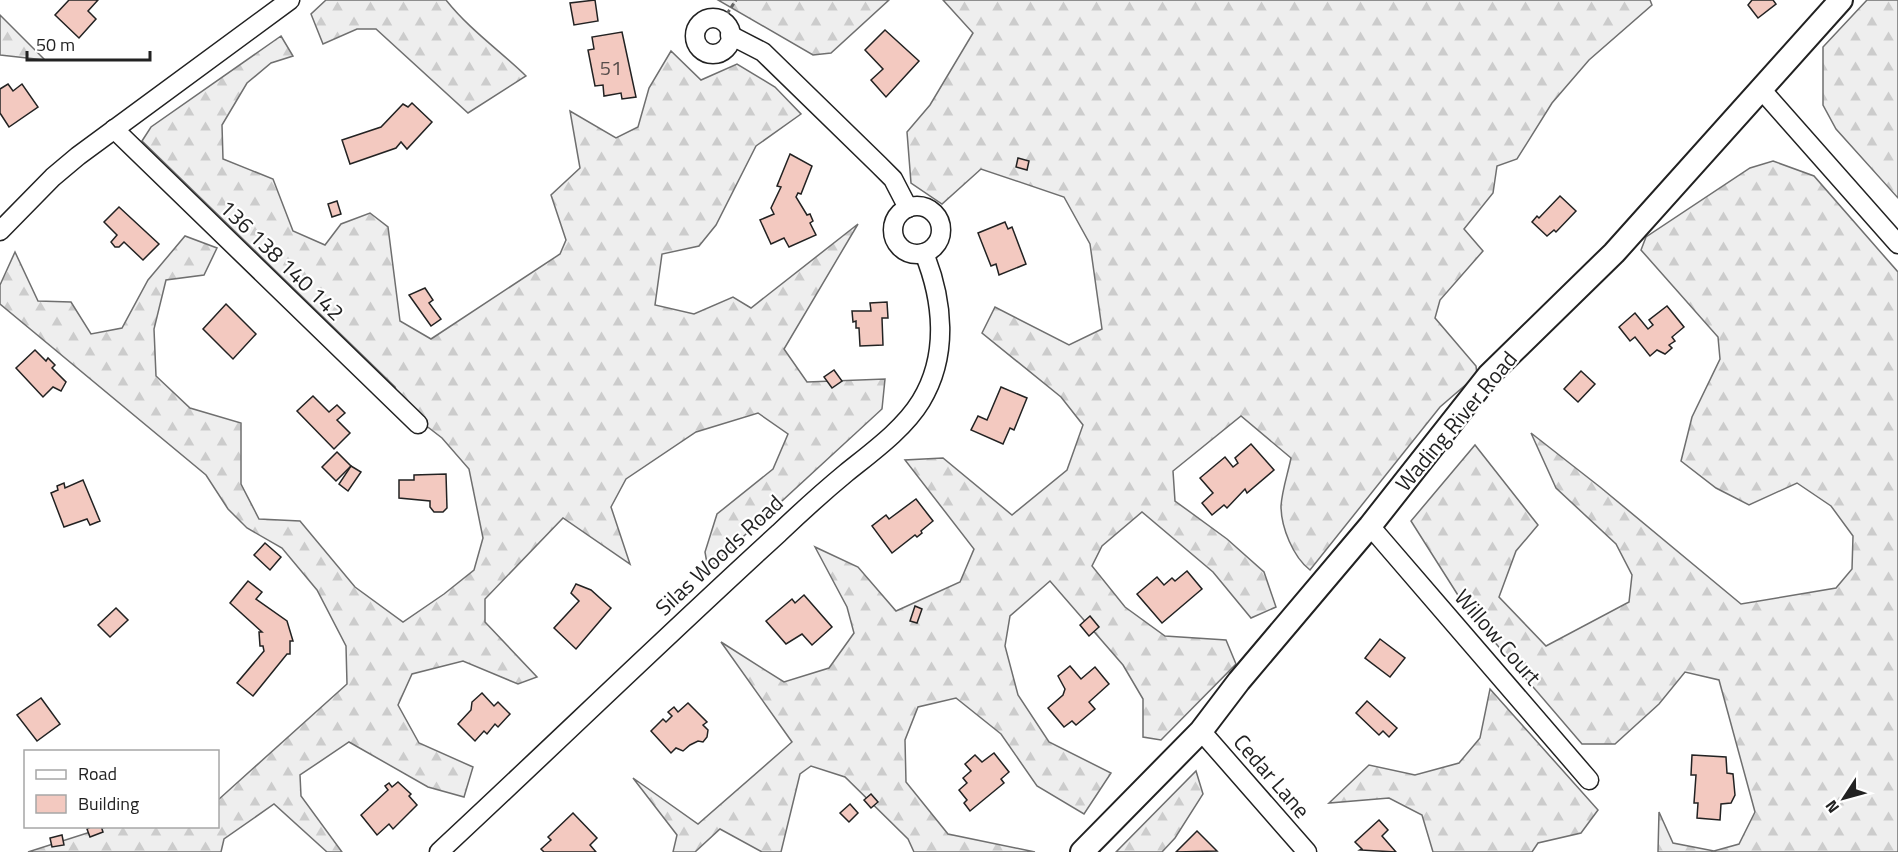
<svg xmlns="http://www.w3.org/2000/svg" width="1898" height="852" viewBox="0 0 1898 852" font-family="'Titillium Web',sans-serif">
	<defs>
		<pattern id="forest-firs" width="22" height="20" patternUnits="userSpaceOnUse" patternTransform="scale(1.5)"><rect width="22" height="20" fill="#eee"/><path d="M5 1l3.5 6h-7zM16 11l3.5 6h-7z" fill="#ccc"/></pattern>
	</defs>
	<rect width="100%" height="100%" fill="#fff"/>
	<g fill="url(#forest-firs)" stroke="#6f6f6f" stroke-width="1.5">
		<path d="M326,0H446C469,29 499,50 526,76L468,113L376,29H357L323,44L311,14Z"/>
		<path d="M718,0H889L831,53L813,55Z"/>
		<path d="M943,0H1650L1652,5L1589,60L1552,103L1517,159L1497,166L1493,193L1464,229L1483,251L1440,300L1435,318L1476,366L1477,375L1440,407L1310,570C1293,557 1281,527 1281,506C1282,490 1288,473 1291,458L1241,416L1173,471L1175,501L1227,539L1264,572L1276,607L1251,618L1213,572L1142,512L1102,546L1092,566L1125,607L1165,636L1226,640L1236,664L1161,740L1143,737V699L1123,665L1050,581L1010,616L1005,646L1018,695L1049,742L1111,773L1084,814L1037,786L1001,734L956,698L918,707L905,740L906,782L948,834L1035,852H914L908,839L845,777L811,766L800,774L781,852H762L720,829L695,852H673L677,835L633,778L698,824L792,742L721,642L784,682L829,668L854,633L847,607L815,547L858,567L896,611L960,582L974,549L905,460L943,458L1012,515L1067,470L1083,425L1061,397L982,333L995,307L1069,345L1102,329L1090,244L1064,197L981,169L942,204L911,183L907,132L930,105L973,33Z"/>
		<path d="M1867,0H1898V198L1836,129L1823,105V47Z"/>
		<path d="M0,15L45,60L0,55Z"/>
		<path d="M281,36L293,56L271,63L247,83L222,125L223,159L273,179L293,231L325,245L341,224L370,213L388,227L400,321L431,339L560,254L566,240L551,195L580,168L570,111L616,138L638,127L649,88L671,51L701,80L737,64L775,87L801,114L756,146L716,225L699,246L662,254L655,305L694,314L733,297L751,308L858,224L784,349L807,382L885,379L882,409L708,569L705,552L717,514L773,469L788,434L758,413L696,432L626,479L611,507L630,564L563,518L485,599V622L537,677L518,684L463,661L412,674L398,705L419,743L473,767L464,797L428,787L349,742L300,775L301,796L342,852H327L274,804L224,839L221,852H28L106,827L218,826V800L347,684L346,646L317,590L282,548L247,528L228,509L206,475L0,304V285L15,252L38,301L71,302L91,334L122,328L148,280L185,236L217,248L204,275L166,280L154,329L156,376L190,408L241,423V484L259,519L300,521L355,587L403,622L444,594L474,570L483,538L469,469L442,438L402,407L395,387L142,141L151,127Z"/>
		<path d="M1773,161L1814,176L1898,272V852H1658L1659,812L1673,843L1714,851L1739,844L1755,812L1719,680L1685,672L1659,704L1615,744H1582L1468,611L1411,521L1475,445L1538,525L1516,551L1499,597L1546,646L1629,602L1632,575L1616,544L1556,488L1531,433L1600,487L1741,604L1836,588L1852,569L1853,536L1831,506L1797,483L1749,505L1716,488L1681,461L1692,417L1720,359L1718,337L1641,250L1646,237L1750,168Z"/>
		<path d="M1490,689L1598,810L1581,833L1538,843L1532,852H1433L1422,815L1389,798L1329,803L1369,765L1415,775L1459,763L1480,738Z"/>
		<path d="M1196,771L1203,794L1175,838L1162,852H1116Z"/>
	</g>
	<g fill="#f3c9c0" stroke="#222" stroke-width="1.5">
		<path d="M69,0H98L88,11L96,19L79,38L55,15Z"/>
		<path d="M595,0L598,21L574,25L570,3Z"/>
		<path d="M1752,0H1773L1776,4L1758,18L1748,5Z"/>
		<path d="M885,30L919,61L886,97L871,80L883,69L865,50Z"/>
		<path d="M622,32L636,97L622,99L621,93L604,96L603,85L595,86L588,50L594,49L592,37Z"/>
		<path d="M8,84L13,91L22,84L38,107L9,127L0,113V89Z"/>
		<path d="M412,103L432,122L407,149L401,142L396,148L350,164L342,140L381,127L403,104L408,107Z"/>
		<path d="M790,154L812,166L801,194L798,193L796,197L807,215L810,214L813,221L810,223L816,235L789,247L784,238L771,244L760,220L774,214L771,208L781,187L777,186Z"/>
		<path d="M1018,158L1029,161L1027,170L1016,167Z"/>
		<path d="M1560,196L1576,211L1556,232L1554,230L1547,236L1532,222L1537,216L1539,218Z"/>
		<path d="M337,201L341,214L332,217L328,204Z"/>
		<path d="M119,207L159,244L143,260L124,242L119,247H115L111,242L117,235L104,222Z"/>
		<path d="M1005,222L1008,229L1012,227L1026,264L999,275L996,264L991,266L978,233Z"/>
		<path d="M425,288L433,300L429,303L441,319L431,326L409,295Z"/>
		<path d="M887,302L888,318H882L883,345L860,346L859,328H856V321L853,322L852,311H871L870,303Z"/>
		<path d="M226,304L256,334L233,359L203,329Z"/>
		<path d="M1667,306L1684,327L1672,337L1675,341L1669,345L1672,348L1665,354L1657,350L1650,356L1635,337L1630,341L1619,327L1635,313L1648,329L1653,325L1649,320Z"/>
		<path d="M35,350L46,361L48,358L55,365L52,368L66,382L61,391L53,387L43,397L16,368Z"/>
		<path d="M834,370L842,381L832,388L824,377Z"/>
		<path d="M1581,371L1595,384L1578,402L1564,389Z"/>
		<path d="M1001,387L1027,398L1014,430L1010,428L1003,444L971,430L978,416L987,420Z"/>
		<path d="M313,396L329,412L337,405L345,413L337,420L350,433L334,449L297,411Z"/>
		<path d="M1251,444L1274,470L1247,493L1245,489L1227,508L1224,505L1212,515L1202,503L1213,493L1200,478L1225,457L1233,467L1238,463L1235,458Z"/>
		<path d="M337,452L351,466L336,481L322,467Z"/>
		<path d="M351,466L361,472L348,491L339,484Z"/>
		<path d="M446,474L447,508L443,512H434L430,507V501L399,498V480H414V475Z"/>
		<path d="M83,480L100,521L90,525L87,519L64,527L51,493L58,490L57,486L64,483L65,488Z"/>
		<path d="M916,499L933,521L921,531L922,533L917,537L915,535L892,553L872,526L886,515L889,519Z"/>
		<path d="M265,543L281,557L270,570L254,555Z"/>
		<path d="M1187,571L1202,589L1162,623L1137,594L1157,577L1164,585L1172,578L1175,581Z"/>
		<path d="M248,581L262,592L256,599L287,621L293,641H290V654H287L253,696L237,683L264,651L263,646H260L259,632H262L230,603Z"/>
		<path d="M576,584L591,590L611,608L576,649L554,628L579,601L571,593Z"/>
		<path d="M804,595L832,627L812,645L802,634L786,644L766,621L792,599L795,603Z"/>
		<path d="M915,606L922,609L917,623L910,621Z"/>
		<path d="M116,608L128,620L110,637L98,625Z"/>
		<path d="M1090,616L1099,627L1089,636L1080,625Z"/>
		<path d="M1380,639L1405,658L1390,677L1365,658Z"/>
		<path d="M1070,666L1081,679L1095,667L1109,684L1089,702L1095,709L1076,725L1072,721L1064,727L1048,708L1063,695L1065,689L1058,676Z"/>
		<path d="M482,693L494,706L498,702L510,714L498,727L495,724L487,734L484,731L475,741L458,724L471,710L472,702Z"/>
		<path d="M41,698L60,724L37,741L17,715Z"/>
		<path d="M1367,701L1397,728L1389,737L1383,731L1379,735L1356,713Z"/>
		<path d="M688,703L707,722L703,725L708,730L707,737L703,742L698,741L690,745L683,751L676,748L671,753L651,731L663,719L666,722L672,716L668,712L674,707L678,712Z"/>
		<path d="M994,753L1009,772L1001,779L1004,783L970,811L964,803L967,800L959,790L967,783L963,778L971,771L965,764L975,755L982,762Z"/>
		<path d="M1692,755L1726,757L1727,773L1733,774L1735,795L1731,803L1721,804L1720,820L1697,818L1698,803H1694L1696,775H1691Z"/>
		<path d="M398,782L411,794L409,796L417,805L393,829L389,824L377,835L361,815L388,790L385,786L389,783L392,787Z"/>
		<path d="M871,794L878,802L871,808L864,800Z"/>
		<path d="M850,804L858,813L849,822L840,813Z"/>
		<path d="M573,813L597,838L590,845L596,852H544L541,849L551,840L548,837Z"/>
		<path d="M1379,820L1388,830L1382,836L1396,852L1360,850L1362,849L1355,842Z"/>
		<path d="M92,826H101L103,832L90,837L87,829Z"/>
		<path d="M1197,831L1217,851L1176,852Z"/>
		<path d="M62,835L64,845L52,847L50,838Z"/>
	</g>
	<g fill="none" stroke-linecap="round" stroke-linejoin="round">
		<defs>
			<g id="minor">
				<circle cx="713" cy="36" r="18"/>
				<path d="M730,35L763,52L879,165L893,179L908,208"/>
				<path d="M1760,88L1898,244"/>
				<path d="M114,129L418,424"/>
				<circle cx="917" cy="230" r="24"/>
				<path d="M0,231L53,177L78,156L290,0"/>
				<path d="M1370,526L1589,780"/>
				<path d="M1201,731L1307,852"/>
				<path d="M439,852C553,746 664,638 779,533C801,512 823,492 846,473C872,452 904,429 921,401C949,355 943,300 924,253"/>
			</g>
			<path id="major" d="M1082,852L1201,731L1239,681L1370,526L1489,375L1614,253L1841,0"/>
		</defs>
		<use href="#minor" stroke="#222" stroke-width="21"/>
		<use href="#major" stroke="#222" stroke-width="26"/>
		<path stroke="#646464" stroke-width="3" stroke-dasharray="4.5 3" stroke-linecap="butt" d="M723,20L736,0"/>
		<use href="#minor" stroke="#fff" stroke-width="18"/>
		<use href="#major" stroke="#fff" stroke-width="22"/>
	</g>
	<g text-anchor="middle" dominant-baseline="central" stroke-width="4.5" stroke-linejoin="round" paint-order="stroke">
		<g font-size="20" fill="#564c4a">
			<text x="611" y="67">51</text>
		</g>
		<g font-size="22" fill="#222" stroke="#fff">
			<text transform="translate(282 260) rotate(44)">136 138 140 142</text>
			<text transform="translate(1456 421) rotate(-50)">Wading River Road</text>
			<text transform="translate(719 555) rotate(-43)">Silas Woods Road</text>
			<text transform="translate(1498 637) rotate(49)">Willow Court</text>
			<text transform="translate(1272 776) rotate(49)">Cedar Lane</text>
		</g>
	</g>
	<rect x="24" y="750" width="195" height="78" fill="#ffffff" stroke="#a7a7a7" stroke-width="1.5"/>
	<rect x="36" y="770" width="30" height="9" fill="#ffffff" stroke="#a7a7a7" stroke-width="1.5"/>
	<text x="78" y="780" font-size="18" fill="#222222">Road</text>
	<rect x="36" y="795" width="30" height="18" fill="#f3c9c0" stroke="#a7a7a7" stroke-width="1.5"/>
	<text x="78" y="810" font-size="18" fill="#222222">Building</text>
	<g transform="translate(1844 798) rotate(234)" stroke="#ffffff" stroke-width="4.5" paint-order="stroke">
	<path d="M0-4.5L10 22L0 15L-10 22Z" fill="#222222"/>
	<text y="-9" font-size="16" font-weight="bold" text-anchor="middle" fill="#222222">N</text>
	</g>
	<path d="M27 51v9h123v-9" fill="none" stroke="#222222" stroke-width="3"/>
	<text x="36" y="51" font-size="18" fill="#222222" stroke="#ffffff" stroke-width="4.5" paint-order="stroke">50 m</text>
</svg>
